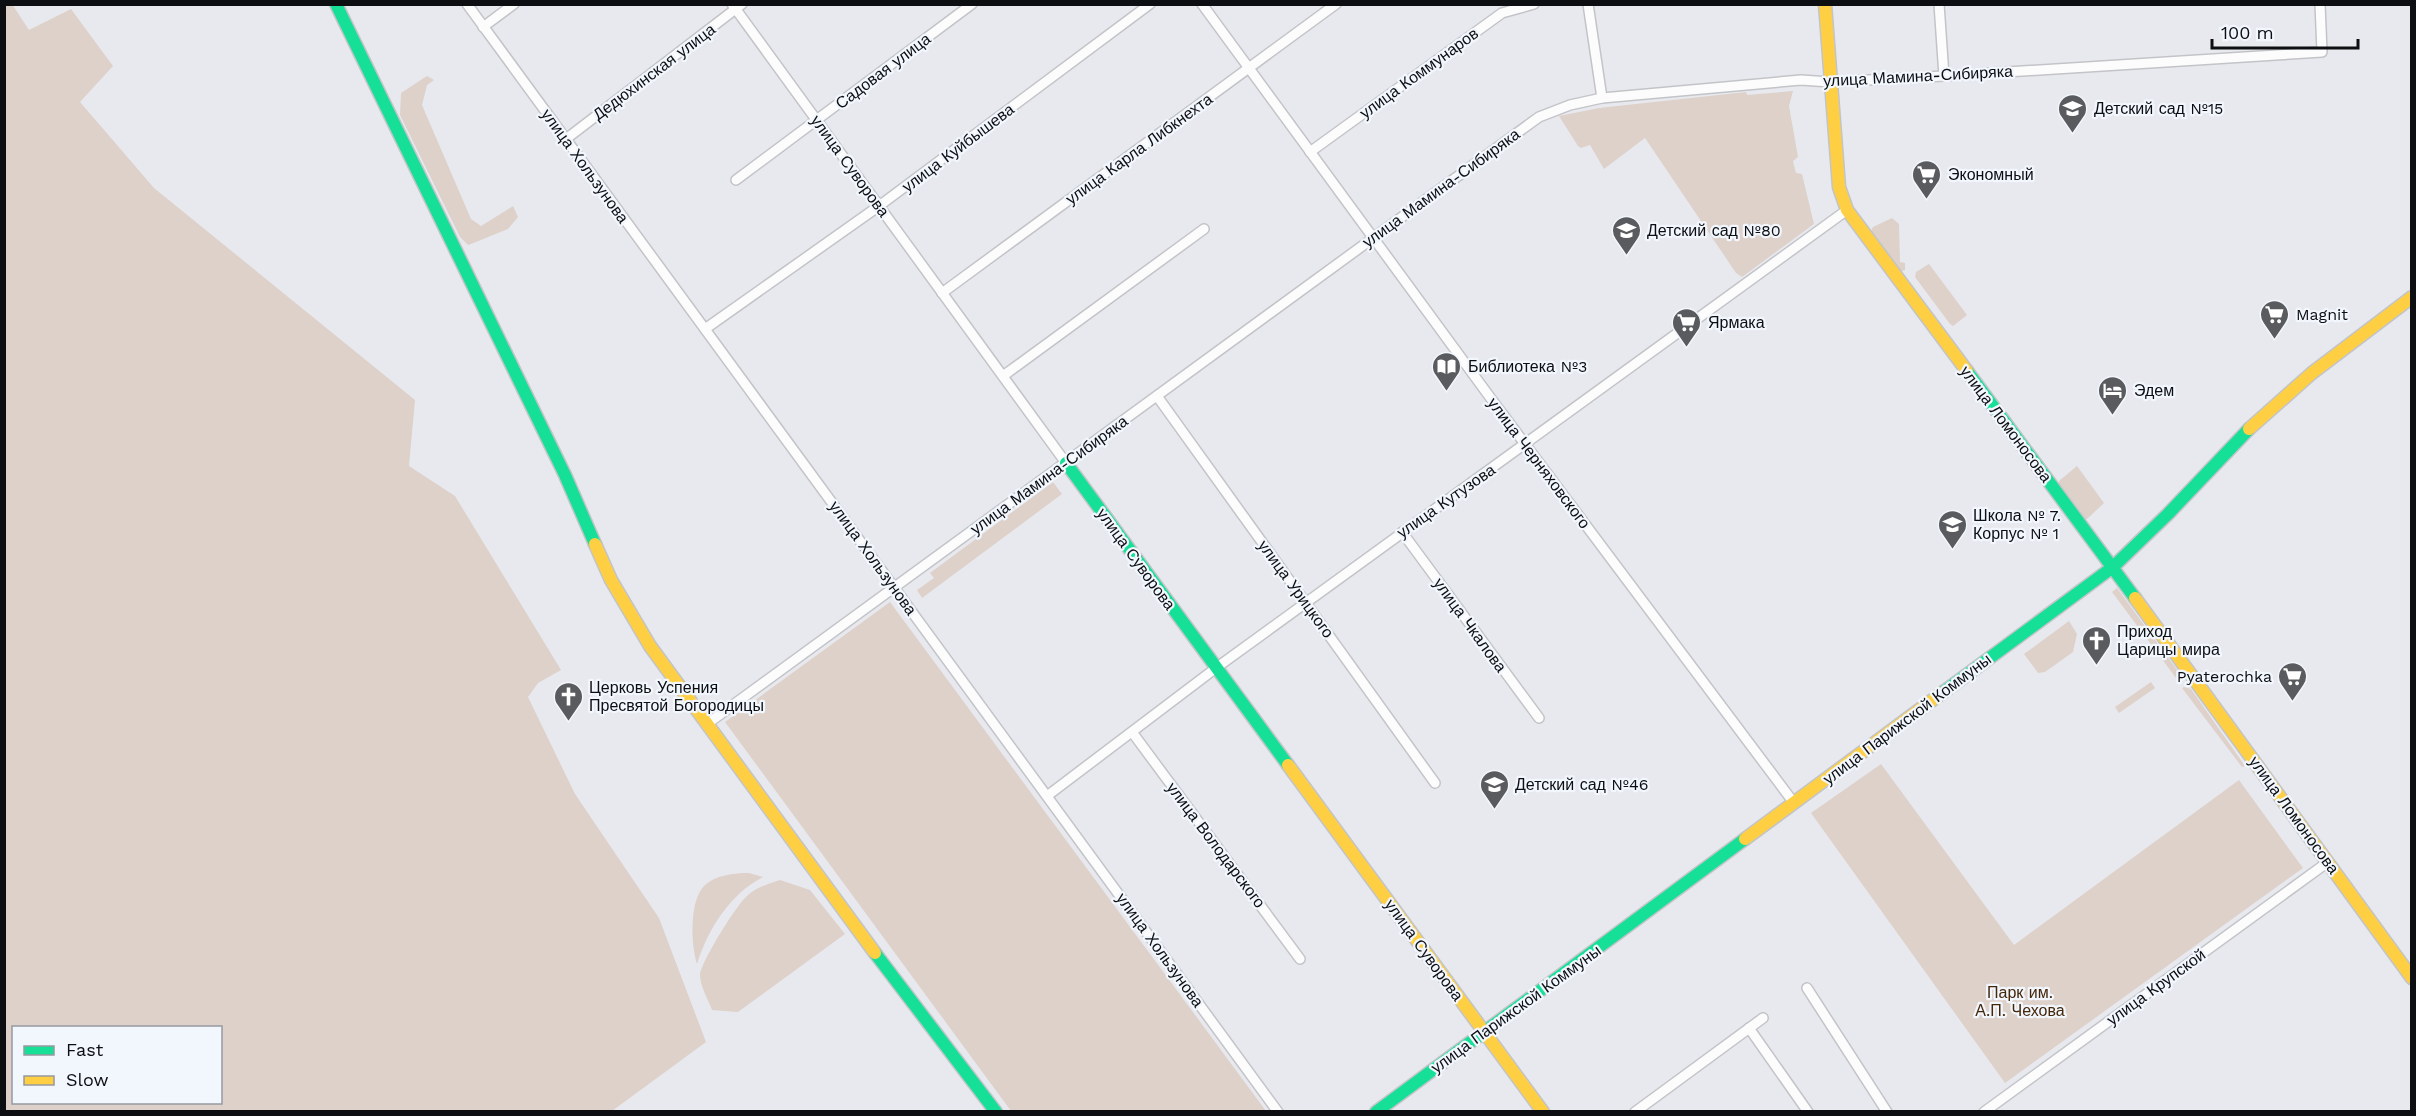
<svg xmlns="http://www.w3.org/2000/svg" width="2416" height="1116" viewBox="0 0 2416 1116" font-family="'Work Sans',sans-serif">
	<rect width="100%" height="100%" fill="#e8e9ee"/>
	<g fill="#ddd1ca" fill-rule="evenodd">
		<path d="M12,4L29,30L71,9L113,66L80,102L154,188L415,400L409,466L455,496L561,670L538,683L528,697L575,794L659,918L706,1042L612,1111H5L4,5ZM14,1028H220V1102H14Z"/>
		<path d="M427,76L434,80L427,85L422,105L471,219L481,226L513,206L518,217L508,229L471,244L468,245L460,237L400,115L401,93Z"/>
		<path d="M1793,91L1789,106L1798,157L1793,161L1796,173L1802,174L1814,224L1742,277L1736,273L1645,138L1604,169L1590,145L1581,148L1578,146L1559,116L1599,108L1746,92L1747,95Z"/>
		<path d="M1892,218L1899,224L1900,262L1905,263V270L1900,272L1871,231L1873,227Z"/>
		<path d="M1929,264L1967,315L1953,326L1950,324L1915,277L1916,272Z"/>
		<path d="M2077,466L2104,503L2087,519H2085L2059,485V481Z"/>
		<path d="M1053,482L1062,494L922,598L917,590L934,578L930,573Z"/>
		<path d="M2117,588L2178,671L2181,677L2179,682L2112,592Z"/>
		<path d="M890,602L1266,1111H1011L725,722Z"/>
		<path d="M2069,621L2077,634L2073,652L2045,672L2038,673L2024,654Z"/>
		<path d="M2151,682L2155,688L2119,713L2115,707Z"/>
		<path d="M2184,687L2191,689L2245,766L2242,767L2182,688Z"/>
		<path d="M1881,764L2014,945L2239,780L2303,868L2005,1083L1811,813Z"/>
		<path d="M749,873L763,877C730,894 708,929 697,964C691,945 689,902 704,886C715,875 734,873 749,873Z"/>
		<path d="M780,880L810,890L845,934L738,1012L712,1010C708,999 700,986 700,975C701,962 737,904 747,896C757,887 768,884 780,880Z"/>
	</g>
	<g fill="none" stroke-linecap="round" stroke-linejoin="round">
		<defs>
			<g id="street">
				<path d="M467,4L1278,1112"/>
				<path d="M732,4L1066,463"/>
				<path d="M1202,4L1492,400L1794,803"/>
				<path d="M1588,4L1602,98"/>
				<path d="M1939,4L1944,76"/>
				<path d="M483,27L514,4"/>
				<path d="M566,139L742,4"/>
				<path d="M1310,152L1502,13L1534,4"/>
				<path d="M736,180L972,4"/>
				<path d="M942,293L1336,4"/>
				<path d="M705,329L879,206L1150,4"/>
				<path d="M1003,376L1204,229"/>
				<path d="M1157,396L1435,783"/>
				<path d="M1402,532L1539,718"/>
				<path d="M707,724L1539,117L1570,105L1602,98L1801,80L1830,82L1944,76L2322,52L2320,4"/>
				<path d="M1132,732L1300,959"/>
				<path d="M1047,796L1216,668L1847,210"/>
				<path d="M1807,988L1887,1112"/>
				<path d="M1749,1028L1808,1112"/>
				<path d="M1635,1112L1763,1018"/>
				<path d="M1984,1112L2328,862"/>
			</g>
			<g id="fast">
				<path d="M336,4L565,475L595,544"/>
				<path d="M1967,371L2135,598"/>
				<path d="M1066,463L1288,765"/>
				<path d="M1942,693L2113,567L2168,514L2249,429"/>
				<path d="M875,953L996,1112"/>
				<path d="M1376,1112L1745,839"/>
			</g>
			<g id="slow">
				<path d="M1825,4L1839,187L1847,210L1967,371"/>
				<path d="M2249,429L2312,373L2412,297"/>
				<path d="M595,544L611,580L650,646L875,953"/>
				<path d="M2135,598L2412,978"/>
				<path d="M1288,765L1543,1112"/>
				<path d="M1745,839L1942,693"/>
			</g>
		</defs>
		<use href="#street" stroke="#c3c4c8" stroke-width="12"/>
		<use href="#fast" stroke="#c3c4c8" stroke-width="15"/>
		<use href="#slow" stroke="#c3c4c8" stroke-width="15"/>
		<use href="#street" stroke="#fcfcfc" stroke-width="9"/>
		<use href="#fast" stroke="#16e098" stroke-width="12"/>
		<use href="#slow" stroke="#ffcf43" stroke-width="12"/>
	</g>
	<defs>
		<symbol id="school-pin" viewBox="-11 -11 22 30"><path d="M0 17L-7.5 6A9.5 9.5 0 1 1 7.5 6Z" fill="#595b5e" stroke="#f2f6fd"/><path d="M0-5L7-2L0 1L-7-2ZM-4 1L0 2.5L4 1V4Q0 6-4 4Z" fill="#fff"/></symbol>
		<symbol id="supermarket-pin" viewBox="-11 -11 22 30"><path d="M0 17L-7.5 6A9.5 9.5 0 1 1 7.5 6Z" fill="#595b5e" stroke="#f2f6fd"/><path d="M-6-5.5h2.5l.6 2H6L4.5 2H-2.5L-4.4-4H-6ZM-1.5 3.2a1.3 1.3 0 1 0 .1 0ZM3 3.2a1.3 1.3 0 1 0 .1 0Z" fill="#fff"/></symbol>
		<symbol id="library-pin" viewBox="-11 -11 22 30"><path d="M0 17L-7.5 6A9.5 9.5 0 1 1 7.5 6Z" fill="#595b5e" stroke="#f2f6fd"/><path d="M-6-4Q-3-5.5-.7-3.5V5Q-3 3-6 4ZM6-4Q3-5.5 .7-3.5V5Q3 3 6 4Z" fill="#fff"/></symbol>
		<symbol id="hotel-pin" viewBox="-11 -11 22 30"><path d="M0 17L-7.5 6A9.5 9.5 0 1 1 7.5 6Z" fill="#595b5e" stroke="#f2f6fd"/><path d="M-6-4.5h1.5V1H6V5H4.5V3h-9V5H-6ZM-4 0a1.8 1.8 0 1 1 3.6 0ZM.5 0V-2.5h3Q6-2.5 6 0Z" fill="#fff"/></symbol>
		<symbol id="church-pin" viewBox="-11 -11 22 30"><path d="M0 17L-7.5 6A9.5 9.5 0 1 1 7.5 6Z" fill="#595b5e" stroke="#f2f6fd"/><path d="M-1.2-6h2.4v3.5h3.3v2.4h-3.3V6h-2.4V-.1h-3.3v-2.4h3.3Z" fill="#fff"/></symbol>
	</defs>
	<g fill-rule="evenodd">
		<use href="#school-pin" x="2056" y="92" width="33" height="45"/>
		<use href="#supermarket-pin" x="1910" y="158" width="33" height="45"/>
		<use href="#school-pin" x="1610" y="214" width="33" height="45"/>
		<use href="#supermarket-pin" x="2258" y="298" width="33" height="45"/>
		<use href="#supermarket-pin" x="1670" y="306" width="33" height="45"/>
		<use href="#library-pin" x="1430" y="350" width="33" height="45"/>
		<use href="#hotel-pin" x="2096" y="374" width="33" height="45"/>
		<use href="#school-pin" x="1936" y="508" width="33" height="45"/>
		<use href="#church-pin" x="2080" y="624" width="33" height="45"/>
		<use href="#supermarket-pin" x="2276" y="660" width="33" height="45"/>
		<use href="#church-pin" x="552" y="680" width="33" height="45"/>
		<use href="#school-pin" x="1478" y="768" width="33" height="45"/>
	</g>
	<g text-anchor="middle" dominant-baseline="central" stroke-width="4.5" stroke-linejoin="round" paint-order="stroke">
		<g font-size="16" fill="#0c0e11" stroke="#f2f6fd">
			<text transform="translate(883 71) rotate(-37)">Садовая улица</text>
			<text transform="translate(654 72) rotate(-37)">Дедюхинская улица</text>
			<text transform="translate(1419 73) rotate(-36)">улица Коммунаров</text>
			<text transform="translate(1918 76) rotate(-3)">улица Мамина-Сибиряка</text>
			<text transform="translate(958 148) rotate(-37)">улица Куйбышева</text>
			<text transform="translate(1139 149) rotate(-36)">улица Карла Либкнехта</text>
			<text transform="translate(585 166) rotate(54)">улица Хользунова</text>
			<text transform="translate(850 166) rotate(54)">улица Суворова</text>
			<text transform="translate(1441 188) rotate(-36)">улица Мамина-Сибиряка</text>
			<text transform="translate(2006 424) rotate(53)">улица Ломоносова</text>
			<text transform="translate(1539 463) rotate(53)">улица Черняховского</text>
			<text transform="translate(1049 475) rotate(-36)">улица Мамина-Сибиряка</text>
			<text transform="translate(1446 501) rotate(-35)">улица Кутузова</text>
			<text transform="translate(873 558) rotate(54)">улица Хользунова</text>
			<text transform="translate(1136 559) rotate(54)">улица Суворова</text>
			<text transform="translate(1296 589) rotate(54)">улица Урицкого</text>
			<text transform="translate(1470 625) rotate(54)">улица Чкалова</text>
			<text transform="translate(1907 719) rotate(-37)">улица Парижской Коммуны</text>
			<text transform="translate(2294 815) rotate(54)">улица Ломоносова</text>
			<text transform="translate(1216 845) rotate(53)">улица Володарского</text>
			<text transform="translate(1160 950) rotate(54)">улица Хользунова</text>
			<text transform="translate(1424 950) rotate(54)">улица Суворова</text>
			<text transform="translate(2156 987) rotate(-36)">улица Крупской</text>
			<text transform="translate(1516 1009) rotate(-36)">улица Парижской Коммуны</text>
		</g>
		<g font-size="16" fill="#0c0e11" stroke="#f2f6fd" text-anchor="start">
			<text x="2094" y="108">Детский сад №15</text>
			<text x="1948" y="174">Экономный</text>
			<text x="1647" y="230">Детский сад №80</text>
			<text x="2296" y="314">Magnit</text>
			<text x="1708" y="322">Ярмака</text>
			<text x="1468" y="366">Библиотека №3</text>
			<text x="2134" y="390">Эдем</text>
			<text x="1973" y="515">Школа № 7.<tspan x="1973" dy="18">Корпус № 1</tspan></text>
			<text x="2117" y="631">Приход<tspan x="2117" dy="18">Царицы мира</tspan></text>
			<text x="2272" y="676" text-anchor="end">Pyaterochka</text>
			<text x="589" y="687">Церковь Успения<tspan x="589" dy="18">Пресвятой Богородицы</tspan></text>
			<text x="1515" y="784">Детский сад №46</text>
		</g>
		<g font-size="16" fill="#44270a" stroke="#f2f6fd">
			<text x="2020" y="992">Парк им.<tspan x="2020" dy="18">А.П. Чехова</tspan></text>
		</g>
	</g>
	<rect width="2416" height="1116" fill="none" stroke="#0c0e11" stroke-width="12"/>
	<rect x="12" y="1026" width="210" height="78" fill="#f2f6fd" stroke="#96999f" stroke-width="1.5"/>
	<rect x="24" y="1046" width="30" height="9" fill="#16e098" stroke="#96999f" stroke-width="1.5"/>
	<text x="66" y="1056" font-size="18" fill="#0c0e11">Fast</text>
	<rect x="24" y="1076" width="30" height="9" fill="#ffcf43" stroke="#96999f" stroke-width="1.5"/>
	<text x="66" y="1086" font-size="18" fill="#0c0e11">Slow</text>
	<path d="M2212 39v9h146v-9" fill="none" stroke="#0c0e11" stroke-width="3"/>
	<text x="2221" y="39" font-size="18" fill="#0c0e11" stroke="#f2f6fd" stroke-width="4.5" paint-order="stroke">100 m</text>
</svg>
